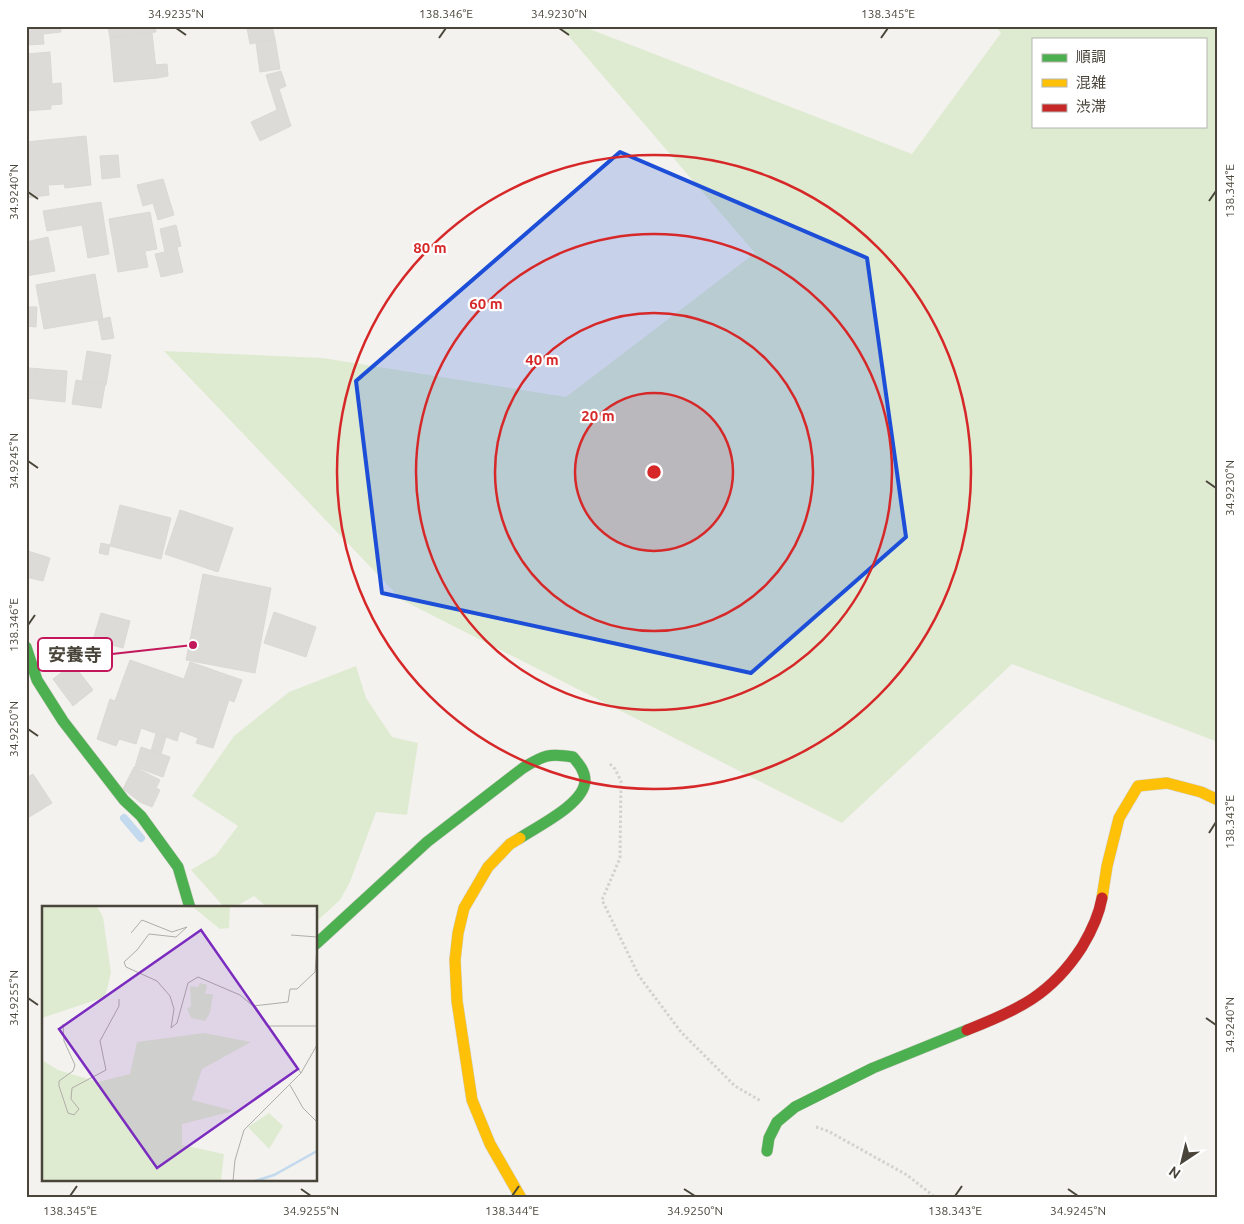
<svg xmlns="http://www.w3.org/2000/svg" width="1244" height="1224" viewBox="0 0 1244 1224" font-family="Ubuntu,'Noto Sans JP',sans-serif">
	<rect width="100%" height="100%" fill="#f3f2ef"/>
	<g fill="#dfebd1" fill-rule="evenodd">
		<path d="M560,26H582L912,154L1001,33L995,26H1218V742L1012,664L842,823L402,600L164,351L323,358L566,397L755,253ZM1033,39H1205V126H1033Z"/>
		<path d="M356,666L366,698L392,737L418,743L407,815L376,812L350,882L340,900L316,922V908H268L254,896L233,908H225L191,870L216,855L238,826L192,796L234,736L289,692Z"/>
	</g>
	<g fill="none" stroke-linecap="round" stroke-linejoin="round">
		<path stroke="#c3d9ed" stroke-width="8" d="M124,818L141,838"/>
	</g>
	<g fill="#dddbd7" stroke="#dbd9d4">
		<path d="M26,26H61V32L43,34L44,44L26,45Z"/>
		<path d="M108,26H135L136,34L110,38Z"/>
		<path d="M135,26H155L156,32L136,34Z"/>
		<path d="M258,26H272L275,39L250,44L247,28Z"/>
		<path d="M152,33L157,78L114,82L110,38Z"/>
		<path d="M275,39L280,69L260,72L256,43Z"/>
		<path d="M50,52L52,84L61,83L62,104L51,105V109L26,111V54Z"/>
		<path d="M167,64L168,76L157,78L155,65Z"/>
		<path d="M281,71L286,86L279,89L291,126L260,141L251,122L277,110L266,75Z"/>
		<path d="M86,136L91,185L65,188L64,184L48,185L49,195L26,198V142Z"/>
		<path d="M118,155L120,177L102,179L100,156Z"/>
		<path d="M163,179L174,215L158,220L153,203L143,206L137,185Z"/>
		<path d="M101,202L109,254L88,258L82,225L47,231L43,211Z"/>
		<path d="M150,212L157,249L145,251L148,267L118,272L109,219Z"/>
		<path d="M176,225L181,246L177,247L183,272L161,277L155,254L165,252L160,229Z"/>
		<path d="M48,237L55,271L26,276V242Z"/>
		<path d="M95,274L103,319L44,329L36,285Z"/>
		<path d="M26,307H37L36,327L26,326Z"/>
		<path d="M110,317L114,338L102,340L98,320Z"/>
		<path d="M87,351L111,355L106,385L82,382Z"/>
		<path d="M29,368L67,371L65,402L27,398Z"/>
		<path d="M76,380L105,385L101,408L72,404Z"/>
		<path d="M120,505L171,518L161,559L110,546Z"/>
		<path d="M180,510L233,528L218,572L165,554Z"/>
		<path d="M101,543L110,545L108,555L99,553Z"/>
		<path d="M28,551L50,558L43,581L26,577V558Z"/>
		<path d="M203,574L271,588L255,673L186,660Z"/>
		<path d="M274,612L316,627L306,657L264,643Z"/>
		<path d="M101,613L130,621L123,648L93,640Z"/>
		<path d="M130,660L184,679L190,662L242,680L234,702L229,700L213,748L196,743L198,738L180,731L177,741L141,728L136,744L119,739L116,746L97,739L110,699L115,701Z"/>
		<path d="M73,664L93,690L73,706L53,679Z"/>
		<path d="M156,734L166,737L161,754L151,751Z"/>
		<path d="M141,747L170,757L163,777L135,767Z"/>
		<path d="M134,767L160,780L156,788L160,790L152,807L140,802L123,789Z"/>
		<path d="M33,774L52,803L26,819V778Z"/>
	</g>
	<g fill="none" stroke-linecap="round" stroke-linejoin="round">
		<defs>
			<g id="fast">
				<path d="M26,647L37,680L63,721L124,800L141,816L178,867L190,908"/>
				<path d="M316,944L427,842L523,768C544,755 549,753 573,757C579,764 585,771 585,781C584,804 538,826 520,838"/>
				<path d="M767,1151L769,1138L777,1122L795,1107L873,1068L967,1030"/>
			</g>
			<g id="slow">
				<path d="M520,838L510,844L488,867L464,908L458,933L455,960L457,1001L472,1100L490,1144L521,1198"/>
				<path d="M1102,898L1107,866L1119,818L1138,786L1167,783L1201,792L1218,800"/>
			</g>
			<path id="jam" d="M967,1030C1018,1010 1051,995 1082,947C1091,932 1099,915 1102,898"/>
		</defs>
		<use href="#fast" stroke="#d2cfc6" stroke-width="12"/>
		<use href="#slow" stroke="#d2cfc6" stroke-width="12"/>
		<use href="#jam" stroke="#d2cfc6" stroke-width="12"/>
		<g stroke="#d3d2cd" stroke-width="3" stroke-dasharray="2.5 2.5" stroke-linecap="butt">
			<path d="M610,764L615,769L621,781L620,858L602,900L639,976L681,1032L735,1086L761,1101"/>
			<path d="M816,1127L828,1131L907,1175L936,1198"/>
		</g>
		<use href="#fast" stroke="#4caf50" stroke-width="11"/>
		<use href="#slow" stroke="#ffc107" stroke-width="11"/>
		<use href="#jam" stroke="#c62828" stroke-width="11"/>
	</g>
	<path fill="#1d4ed8" fill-opacity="0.2" stroke="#1d4ed8" stroke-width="4" stroke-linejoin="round" d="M620,152L867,258L906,537L751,673L382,593L356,381Z"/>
	<path fill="none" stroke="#49453a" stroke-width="2" d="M176,28L186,35M559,28L569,35M439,38L446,28M881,38L888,28M28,192L38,199M1209,201L1216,191M28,461L38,468M1206,481L1216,488M28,625L35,615M28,729L38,736M1209,833L1216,822M28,998L38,1005M1206,1018L1216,1025M301,1189L311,1196M684,1189L695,1196M1068,1189L1078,1196M70,1196L77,1186M512,1196L519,1186M955,1196L962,1186"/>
	<circle cx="654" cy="472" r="79" fill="#d62828" fill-opacity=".12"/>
	<g fill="none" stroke="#d62828" stroke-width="2.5">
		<circle cx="654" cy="472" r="79"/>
		<circle cx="654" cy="472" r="159"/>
		<circle cx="654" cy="472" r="238"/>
		<circle cx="654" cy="472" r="317"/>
	</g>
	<g transform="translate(42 906)">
		<rect width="275" height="275" fill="#f3f2ef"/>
		<path d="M0,0H55L61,11L69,67L63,91L0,112ZM134,0H188L187,22L178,23L152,2ZM158,77L165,79L163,88H171L168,107L163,115L149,112L145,103L149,100L148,80L156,81ZM162,127L209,136L160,163L150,194L192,205L140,218V239L182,248L179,275H0V154L16,164L56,176L88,168L95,136ZM227,207L241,220L227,243L206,221Z" fill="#dfebd1"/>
		<path fill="none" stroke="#c3d9ed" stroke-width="2.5" d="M213,275L232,269L275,245"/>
		<path fill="none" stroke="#afada7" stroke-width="1" d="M89,27L100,14L130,26L145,21L134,31L107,28L95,44L82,56L84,61L115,75L128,90L132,103L129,122L135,117L146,77L156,71L198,89L211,100L225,120H275M249,29L275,31M211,100L246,96L248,83H255L273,66L275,42M21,118L22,135L33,159L31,165L17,175V180L26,207L32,209L37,203L29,193L30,182L64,164L58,135L77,100V93M227,120L259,167M248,179L261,202L275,216M191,275L193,254L202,224L259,167L275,139"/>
		<path fill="#7b2cbf" fill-opacity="0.15" stroke="#7b2cbf" stroke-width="2.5" d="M159,24L256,163L115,262L17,123Z"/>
		<rect width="275" height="275" fill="none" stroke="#49453a" stroke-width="2.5"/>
	</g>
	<circle cx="654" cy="472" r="8" fill="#d62828" stroke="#fff" stroke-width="2.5"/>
	<g font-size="15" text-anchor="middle" font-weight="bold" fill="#d62828" stroke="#fff" stroke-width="4.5" stroke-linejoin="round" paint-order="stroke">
		<text x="430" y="253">80 m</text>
		<text x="486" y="309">60 m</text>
		<text x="542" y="365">40 m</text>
		<text x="598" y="421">20 m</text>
	</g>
	<path fill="none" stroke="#c2185b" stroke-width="2" d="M193 645L112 654"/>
	<circle fill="#c2185b" stroke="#fff" stroke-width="2" cx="193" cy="645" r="5"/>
	<rect fill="#fff" stroke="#c2185b" stroke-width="2" x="38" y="638" width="74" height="33" rx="5"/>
	<g font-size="18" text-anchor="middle" font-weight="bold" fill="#49453a">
		<text x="75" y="661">安養寺</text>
	</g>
	<rect width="1244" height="1224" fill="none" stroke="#ffffff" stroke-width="55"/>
	<rect x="1032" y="38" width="175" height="90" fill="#ffffff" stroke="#b6b5b0"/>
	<rect x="1042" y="54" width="25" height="8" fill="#4caf50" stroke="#b6b5b0"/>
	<text x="1076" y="62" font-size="15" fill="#49453a">順調</text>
	<rect x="1042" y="79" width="25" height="8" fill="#ffc107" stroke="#b6b5b0"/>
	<text x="1076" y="88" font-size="15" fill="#49453a">混雑</text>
	<rect x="1042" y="104" width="25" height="8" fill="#c62828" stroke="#b6b5b0"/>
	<text x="1076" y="112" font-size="15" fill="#49453a">渋滞</text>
	<g transform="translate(1182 1162) rotate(215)" stroke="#ffffff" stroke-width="4" paint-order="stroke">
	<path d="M0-4L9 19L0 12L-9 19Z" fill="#49453a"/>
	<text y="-8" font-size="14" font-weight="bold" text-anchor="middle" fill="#49453a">N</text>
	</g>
	<rect x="28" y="28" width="1188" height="1168" fill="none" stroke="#49453a" stroke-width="2"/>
	<g font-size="12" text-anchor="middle" fill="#49453a">
		<text x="176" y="18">34.9235°N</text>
		<text x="446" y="18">138.346°E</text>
		<text x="559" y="18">34.9230°N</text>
		<text x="888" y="18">138.345°E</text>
		<text transform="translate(1230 191) rotate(-90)" y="4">138.344°E</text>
		<text transform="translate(14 192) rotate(-90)" y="4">34.9240°N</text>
		<text transform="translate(14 461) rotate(-90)" y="4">34.9245°N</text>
		<text transform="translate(1230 488) rotate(-90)" y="4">34.9230°N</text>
		<text transform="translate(14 625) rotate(-90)" y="4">138.346°E</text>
		<text transform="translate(14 729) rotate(-90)" y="4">34.9250°N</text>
		<text transform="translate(1230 822) rotate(-90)" y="4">138.343°E</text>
		<text transform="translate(14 998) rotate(-90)" y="4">34.9255°N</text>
		<text transform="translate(1230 1025) rotate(-90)" y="4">34.9240°N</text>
		<text x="70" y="1215">138.345°E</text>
		<text x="311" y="1215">34.9255°N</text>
		<text x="512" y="1215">138.344°E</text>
		<text x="695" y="1215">34.9250°N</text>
		<text x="955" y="1215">138.343°E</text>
		<text x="1078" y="1215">34.9245°N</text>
	</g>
</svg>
